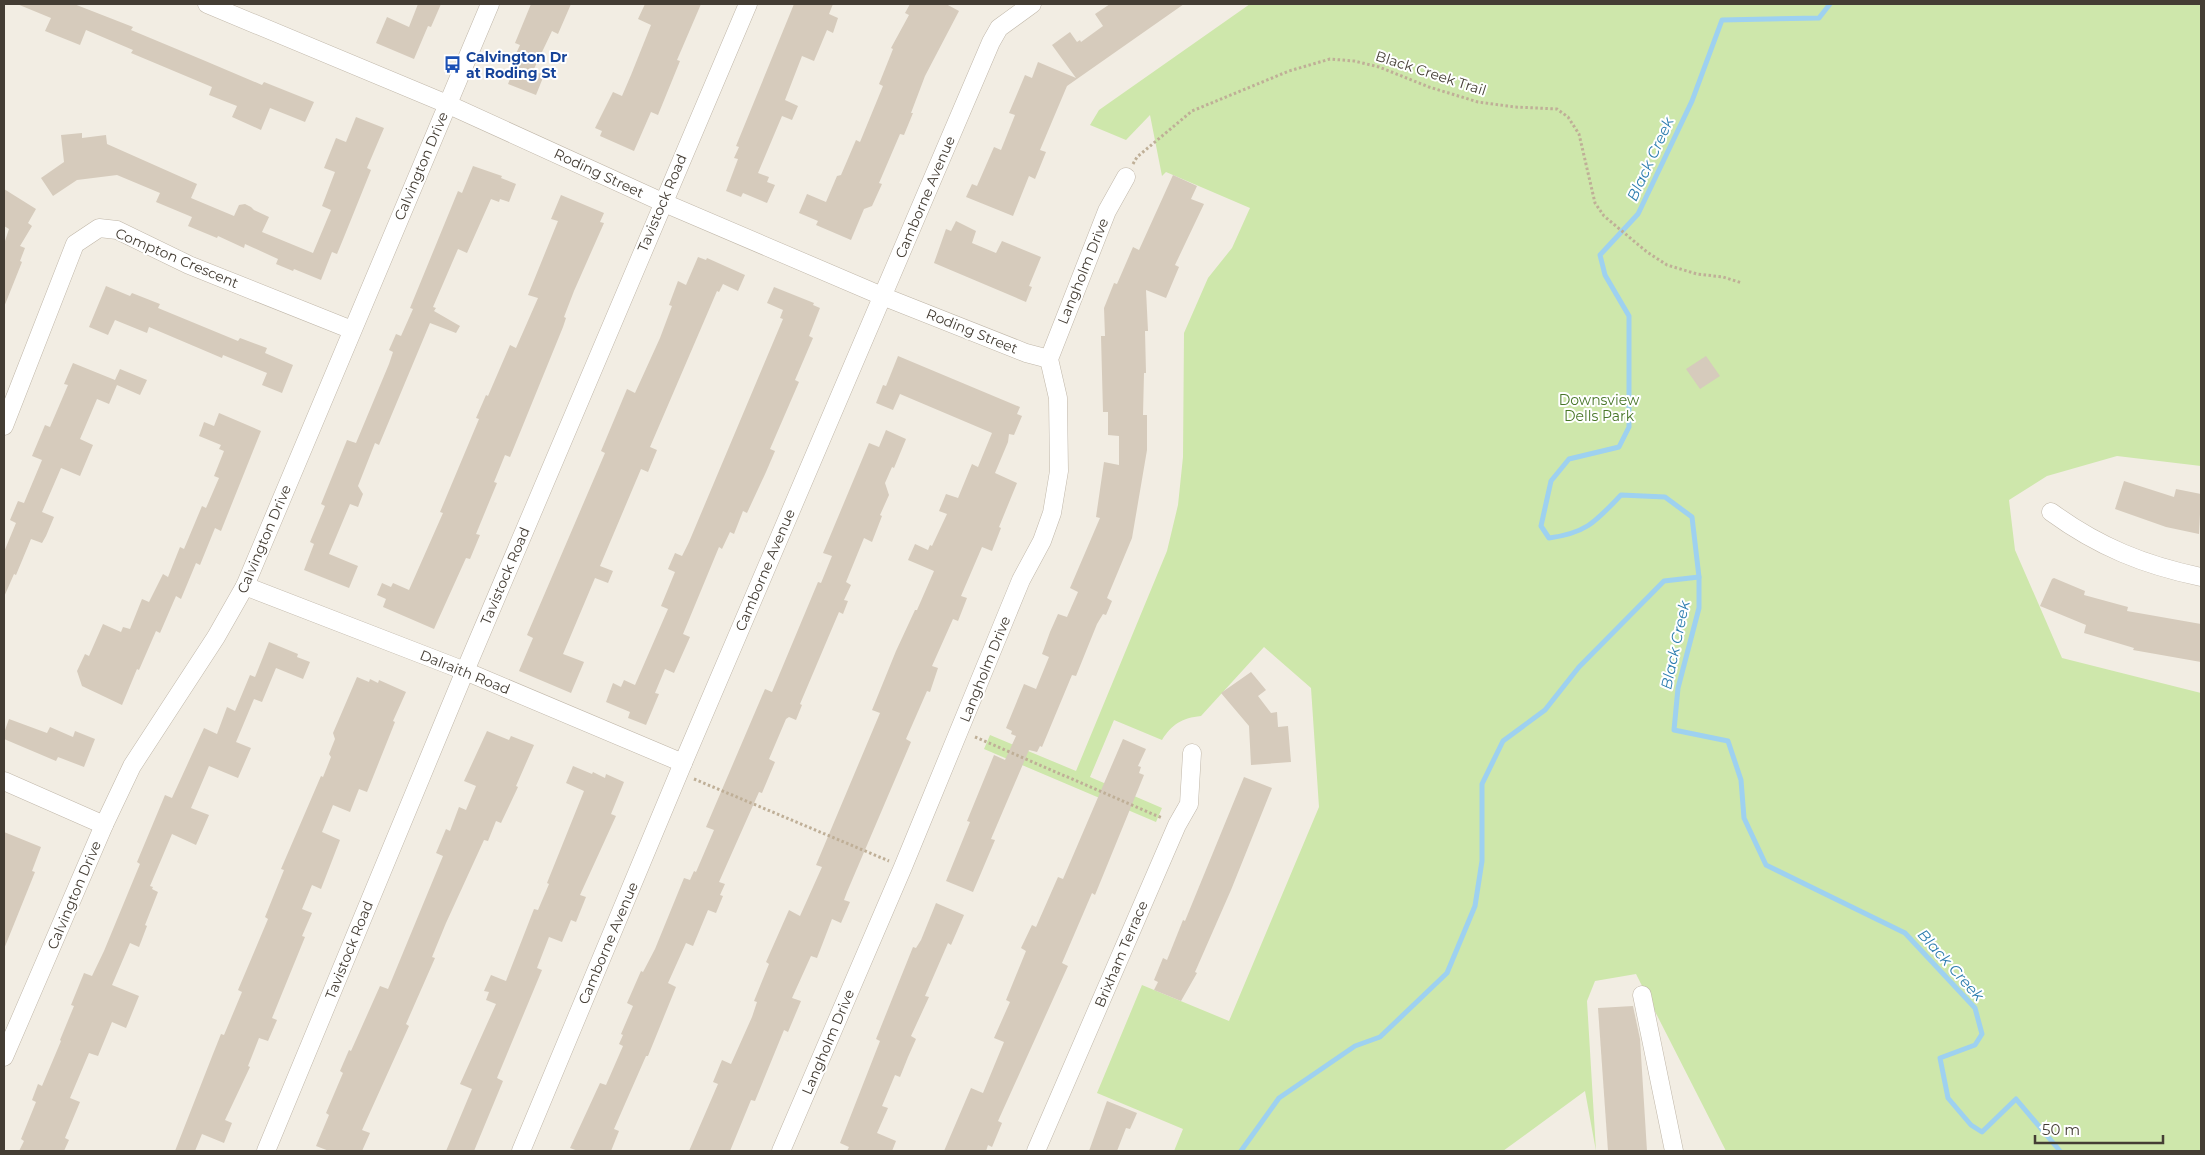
<svg xmlns="http://www.w3.org/2000/svg" width="2205" height="1155" viewBox="0 0 2205 1155" font-family="Montserrat,sans-serif">
	<rect width="100%" height="100%" fill="#f2ede3"/>
	<path fill="#cee7ab" d="M1250,4H2201V466L2117,456L2047,476L2009,500L2015,550L2062,658L2201,693V1151H1726L1636,974L1595,981L1587,1001L1596,1151L1585,1091L1503,1151H1174L1183,1129L1097,1093L1142,985L1229,1021L1319,807L1311,688L1264,647L1201,716C1182,718 1172,724 1162,740L1114,720L1090,777L1162,808L1156,822L984,749L990,735L1076,771L1167,551L1178,505L1183,457L1184,333L1208,278L1232,248L1250,208L1166,172L1162,176L1150,115L1126,140L1090,125L1099,110Z"/>
	<g fill="none" stroke-linecap="round" stroke-linejoin="round">
		<g stroke="#9ed1f0" stroke-width="5">
			<path d="M1830,4L1819,18L1722,20L1692,101L1638,214L1600,255L1605,275L1629,316V427L1619,447L1569,459L1551,481L1541,526L1549,538C1587,533 1596,521 1621,495L1665,497L1692,517L1699,577V608L1678,688L1674,730L1728,741L1741,780L1744,818L1766,865L1905,933L1975,1008L1982,1034L1975,1045L1940,1058L1948,1098L1971,1125L1982,1132L2016,1099L2060,1151"/>
			<path d="M1241,1151L1279,1098L1355,1046L1380,1037L1447,973L1475,906L1482,861V784L1503,741L1545,710L1579,667L1664,581L1699,577"/>
		</g>
	</g>
	<g fill="#d6cbbc">
		<path d="M17,4H74L133,27L131,30L203,60L262,85L264,82L314,102L305,122L270,108L261,130L232,117L237,106L209,95L212,87L131,53L133,50L86,30L80,45L45,31L51,18Z"/>
		<path d="M418,4H441L431,27L428,26L414,59L376,43L387,17L409,27Z"/>
		<path d="M531,4H571L558,34L552,31L533,71L544,75L536,95L508,84L518,59L514,58L520,45L515,43Z"/>
		<path d="M645,4H701L677,60L680,61L658,115L651,112L634,151L600,136L602,131L595,128L613,92L622,96L631,75L651,25L638,19Z"/>
		<path d="M794,4H833L829,14L838,18L833,33L827,30L814,61L802,56L785,100L798,106L792,120L782,116L758,173L769,177L767,182L775,185L767,203L743,193L741,197L726,191L738,159L734,158L739,147L736,146Z"/>
		<path d="M910,4H946L959,11L925,76L911,113H913L904,135L900,134L879,183L882,184L872,206L864,209L851,240L816,225L818,221L799,213L807,194L826,202L837,176L841,175L856,140L860,142L883,86L879,84L893,49L891,48L909,15L905,13Z"/>
		<path d="M1110,4H1184L1067,86L1040,150L1046,152L1035,179L1029,176L1013,216L966,197L972,184L977,186L994,147L1001,150L1015,115L1009,113L1025,75L1032,78L1038,62L1076,78L1052,45L1070,32L1077,42L1080,40L1081,42L1103,26L1095,14Z"/>
		<path d="M356,117L384,128L367,168L371,170L344,237L337,254L332,252L321,280L294,269L293,271L276,264L278,259L245,244L244,248L218,236L217,238L188,226L192,217L156,202L160,193L117,175L77,180L53,196L41,178L64,162L61,135L82,133V138L106,135L107,144L197,184L191,198L234,216L239,205L245,204L251,207L254,210L269,217L262,232L313,253L331,210L322,206L335,172L324,168L336,138L346,142Z"/>
		<path d="M473,166L502,176L501,178L516,184L509,202L500,199L499,202L491,199L467,253L458,249L433,307L436,308L434,311L460,326L456,333L430,323L379,445L375,443L358,486L363,494L358,507L350,504L329,554L358,566L349,588L304,570L314,544L310,542L325,506L321,504L347,440L356,443L389,364L393,352L389,350L396,334L401,336L413,309L410,308L458,191L462,193Z"/>
		<path d="M1173,175L1197,186L1191,199L1204,204L1175,265L1179,267L1166,298L1146,290L1148,331H1145L1146,373H1144L1143,415H1147V450L1132,538L1107,598L1112,601L1106,615L1103,614L1097,624L1076,676L1072,675L1042,747L1040,746L1037,752L1029,750L991,839L995,840L973,892L946,881L970,822L967,821L994,755L1005,760L1016,736L1011,734L1012,731L1006,728L1024,684L1036,689L1049,657L1042,654L1050,632L1058,614L1067,617L1078,592L1070,588L1100,518L1096,517L1104,462L1119,465V436L1108,435V412H1103L1101,336H1105L1104,308L1114,283L1117,284L1133,247L1139,250Z"/>
		<path d="M4,189L36,209L28,223L32,226L20,246L25,248L20,261L22,262L4,307V244L9,229L4,226Z"/>
		<path d="M561,195L604,213L600,222L604,223L574,291L564,317L566,318L563,327L510,457L505,455L494,482L497,483L476,534L480,535L470,559L466,558L434,629L383,607L386,599L377,595L382,583L391,587L393,583L409,590L443,513L440,512L479,419L476,418L483,402L486,395L488,396L510,345L516,348L538,298L528,295L558,221L551,219Z"/>
		<path d="M956,221L976,231L972,243L996,253L1002,241L1041,257L1029,286L1032,287L1026,302L934,263L946,229L951,231Z"/>
		<path d="M698,257L706,260L707,258L745,275L738,291L723,284L719,292L717,291L650,447L657,450L648,472L641,469L600,566L613,571L608,583L595,578L563,654L584,662L571,693L519,671L533,638L527,635L605,453L601,451L627,389L635,393L660,338L672,306L669,305L678,281L686,285Z"/>
		<path d="M106,286L130,296L132,293L160,304L158,308L238,341L240,338L267,348L265,353L293,365L282,393L262,385L267,373L223,355L222,358L149,327L147,333L115,320L108,335L89,327Z"/>
		<path d="M774,287L814,303L813,305L820,308L809,336L813,338L795,380L799,382L770,449L775,451L766,472L747,513L743,511L734,534L730,532L722,549L719,547L683,634L690,637L674,673L665,669L655,693L659,694L646,725L628,718L630,712L606,702L613,683L621,687L624,680L635,685L668,609L661,606L675,572L668,569L675,553L682,556L689,542L783,319L780,318L783,310L767,303Z"/>
		<path d="M898,356L1020,407L1017,414L1022,416L1014,435L1009,434L1008,442L995,473L1017,483L999,527L1001,528L992,551L982,547L961,596L967,598L958,621L953,619L932,666L938,668L930,692L927,691L906,739L911,742L847,892L844,900L850,902L841,923L832,919L817,958L811,956L792,998L801,1001L788,1032L784,1030L755,1101L751,1100L730,1151H689L718,1084L713,1082L722,1060L731,1064L752,1017L757,1002L754,1001L769,964L766,962L789,910L800,916L822,867L816,865L880,713L872,710L896,651L915,610H917L934,571L908,560L915,544L928,550L930,545L932,546L947,514L939,511L946,494L958,498L972,464L978,467L992,433L900,394L893,410L876,403L883,385L886,386Z"/>
		<path d="M1706,356L1720,376L1700,389L1686,369Z"/>
		<path d="M73,363L115,380L120,369L147,380L140,395L117,385L109,404L97,399L80,439L93,445L80,476L61,468L42,512L54,517L46,536L42,543L31,539L16,575L14,574L4,597V552L16,523L10,520L18,501L24,503L42,460L32,456L45,425L50,427L68,385L64,384Z"/>
		<path d="M219,413L261,431L221,531L215,528L200,565L196,563L181,599L176,596L160,633L156,631L139,670L137,669L122,705L82,686L77,671L85,654L89,656L103,624L121,632L123,627L130,629L142,599L149,602L163,574L168,577L180,547L184,549L202,506L206,508L219,478L214,476L224,451L219,449L221,445L199,436L204,422L214,426Z"/>
		<path d="M886,430L906,439L894,468L892,467L885,483L889,495L880,515L882,516L872,542L864,538L846,582L851,585L844,600L848,601L843,614L839,612L800,704L802,705L796,720L789,717L786,719L769,759L775,762L762,793L759,792L719,882L725,884L720,895L723,896L716,913L708,910L693,946L686,943L668,983L676,987L648,1056H646L614,1129L619,1131L611,1151H578L570,1148L600,1083L606,1085L623,1046L619,1044L623,1035L621,1034L633,1006L627,1003L641,971L643,972L655,949L684,878L690,880L694,871L696,872L714,830L706,827L765,689L772,692L818,582L821,583L832,556L823,553L869,443L879,447Z"/>
		<path d="M2124,481L2174,497L2176,489L2201,494L2199,534L2166,527L2115,509Z"/>
		<path d="M2054,578L2085,591L2084,595L2128,607L2127,611L2201,624V662L2133,650L2134,648L2084,633L2086,625L2040,606L2052,579Z"/>
		<path d="M269,642L298,654L297,657L310,662L303,679L276,668L262,702L254,699L236,742L251,748L238,778L209,766L191,808L209,815L196,845L172,834L150,886L153,887L152,889L158,892L145,925L147,926L139,947L130,943L112,985L139,996L126,1028L112,1022L98,1056L89,1053L70,1098L80,1102L65,1138L69,1140L64,1151H19L24,1141L21,1139L36,1102L32,1100L38,1084L42,1086L61,1041L60,1040L74,1006L71,1005L84,973L92,976L104,951L140,864L137,862L165,795L172,798L204,728L217,734L227,707L235,711L250,675L255,677Z"/>
		<path d="M1251,672L1266,690L1258,696L1271,713L1277,712L1278,727L1288,726L1291,762L1251,765L1249,726L1221,693Z"/>
		<path d="M357,677L369,682L370,679L378,683L379,680L406,692L393,721L395,722L367,792L359,789L350,812L333,805L322,832L340,840L321,889L312,885L302,909L312,913L302,936L305,937L272,1018L277,1020L268,1041L259,1038L248,1066L250,1067L225,1120L232,1123L224,1143L202,1134L195,1151H175L213,1054L221,1034L224,1035L242,992L238,990L268,919L265,917L284,870L281,869L321,776L323,777L331,757L329,754L335,739L333,733Z"/>
		<path d="M9,719L47,733L50,727L73,737L75,731L95,739L84,767L58,757L56,761L4,739V733Z"/>
		<path d="M487,731L509,740L511,736L534,745L516,786L518,787L501,823L496,821L488,841L484,840L446,923L432,957L435,958L406,1024L409,1026L362,1130L370,1133L362,1151H329L316,1146L329,1115L326,1113L343,1073L340,1071L349,1050L351,1051L380,986L388,989L443,856L436,853L446,829L450,831L459,807L466,810L476,786L464,781Z"/>
		<path d="M1123,739L1146,749L1138,766L1141,767L1139,773L1144,775L1095,895L1092,893L1062,963L1068,966L998,1121L1002,1123L992,1147L988,1145L986,1151H944L971,1088L983,1093L1004,1042L994,1038L1010,1002L1006,1000L1026,951L1021,948L1032,925L1036,927L1058,877L1063,879Z"/>
		<path d="M573,766L592,774L593,772L605,778L606,774L624,782L611,814L616,816L580,895L586,897L576,922L571,920L562,942L549,937L537,968L542,970L497,1078L503,1081L474,1151H446L472,1089L460,1084L496,1004L486,1000L489,992L484,991L491,975L506,981L534,909L538,910L549,884L547,883L584,791L566,783Z"/>
		<path d="M1244,777L1272,788L1231,890L1195,972L1197,973L1181,1001L1154,990L1158,982L1154,980L1163,958L1167,960L1183,920L1185,921Z"/>
		<path d="M4,832L41,847L32,871L35,872L4,949Z"/>
		<path d="M936,903L964,915L951,945L948,943L925,996L929,997L911,1036L916,1039L908,1057L900,1077L895,1075L882,1106L888,1108L877,1133L896,1141L892,1151H847L849,1147L840,1143L880,1041L876,1039L913,947L916,948L921,940Z"/>
		<path d="M1633,1006L1640,1039L1647,1151H1608L1598,1008Z"/>
		<path d="M1107,1101L1137,1113L1130,1129L1126,1128L1117,1151H1089Z"/>
	</g>
	<g fill="none" stroke-linecap="round" stroke-linejoin="round">
		<defs>
			<g id="minor">
				<path d="M207,4L447,104L662,202L882,296L1026,353L1049,359"/>
				<path d="M4,426L75,244L99,228L117,230L189,265L352,330"/>
				<path d="M2051,512C2099,547 2144,565 2201,577"/>
				<path d="M245,586L465,671L683,763"/>
				<path d="M4,781L104,825"/>
				<path d="M1642,995L1674,1151"/>
				<path d="M4,1057L104,825L132,766L216,637L245,586L490,4"/>
				<path d="M266,1151L465,671L748,4"/>
				<path d="M521,1151L683,763L991,42L999,28L1032,4"/>
				<path d="M781,1151L903,867L1021,580L1042,541L1052,513L1059,471L1058,398L1049,359L1107,211L1126,177"/>
				<path d="M1036,1151L1177,825L1189,804L1192,753"/>
			</g>
		</defs>
		<use href="#minor" stroke="#c0b7a9" stroke-width="19"/>
		<g stroke="#bfaf97" stroke-width="3" stroke-dasharray="2.5 2.5" stroke-linecap="butt">
			<path d="M1133,164L1137,157L1192,111L1289,71L1330,59L1354,61L1379,67L1429,87L1478,102L1515,107L1557,109L1568,117L1579,134L1595,203L1604,216L1647,252L1667,265L1697,274L1723,277L1742,283"/>
			<path d="M975,737L1162,818"/>
			<path d="M694,779L889,861"/>
		</g>
		<use href="#minor" stroke="#fff" stroke-width="18"/>
	</g>
	<defs>
		<symbol id="bus-bare" viewBox="-9 -9 18 18"><path d="M-5-6H5V4H4V6H2V4H-2V6H-4V4H-5ZM-3.5-4V0h7V-4ZM-3.5 1.2v1.5H-2V1.2ZM2 1.2v1.5H3.5V1.2Z" fill="#1a4fb4" stroke="#fff" stroke-width="2.5" paint-order="stroke"/></symbol>
	</defs>
	<g fill-rule="evenodd">
		<use href="#bus-bare" x="440" y="52" width="25" height="25"/>
	</g>
	<g text-anchor="middle" dominant-baseline="central" stroke-width="4" stroke-linejoin="round" paint-order="stroke">
		<g font-size="14" font-weight="bold" fill="#164399" stroke="#fff" text-anchor="start">
			<text x="466" y="57">Calvington Dr<tspan x="466" dy="16">at Roding St</tspan></text>
		</g>
		<g font-size="14" fill="#443d34" stroke="#fff">
			<text transform="translate(1431 73) rotate(18)">Black Creek Trail</text>
			<text transform="translate(421 166) rotate(-67)">Calvington Drive</text>
			<text transform="translate(599 173) rotate(25)">Roding Street</text>
			<text transform="translate(925 197) rotate(-67)">Camborne Avenue</text>
			<text transform="translate(662 203) rotate(-67)">Tavistock Road</text>
			<text transform="translate(177 258) rotate(23)">Compton Crescent</text>
			<text transform="translate(1083 271) rotate(-68)">Langholm Drive</text>
			<text transform="translate(972 331) rotate(22)">Roding Street</text>
			<text transform="translate(264 539) rotate(-67)">Calvington Drive</text>
			<text transform="translate(765 570) rotate(-67)">Camborne Avenue</text>
			<text transform="translate(505 576) rotate(-67)">Tavistock Road</text>
			<text transform="translate(985 669) rotate(-68)">Langholm Drive</text>
			<text transform="translate(465 672) rotate(22)">Dalraith Road</text>
			<text transform="translate(74 895) rotate(-67)">Calvington Drive</text>
			<text transform="translate(608 943) rotate(-67)">Camborne Avenue</text>
			<text transform="translate(349 950) rotate(-68)">Tavistock Road</text>
			<text transform="translate(1121 954) rotate(-67)">Brixham Terrace</text>
			<text transform="translate(828 1042) rotate(-67)">Langholm Drive</text>
		</g>
		<g font-size="14" fill="#477527" stroke="#fff">
			<text x="1599" y="400">Downsview<tspan x="1599" dy="16">Dells Park</tspan></text>
		</g>
		<g font-size="15" font-style="italic" fill="#2d7daf" stroke="#fff">
			<text transform="translate(1650 159) rotate(-65)">Black Creek</text>
			<text transform="translate(1675 645) rotate(-78)">Black Creek</text>
			<text transform="translate(1951 965) rotate(48)">Black Creek</text>
		</g>
	</g>
	<rect width="2205" height="1155" fill="none" stroke="#443d34" stroke-width="10"/>
	<path d="M2035 1135v8h128v-8" fill="none" stroke="#443d34" stroke-width="2.5"/>
	<text x="2042" y="1135" font-size="15" fill="#443d34" stroke="#ffffff" stroke-width="4" paint-order="stroke">50 m</text>
</svg>
